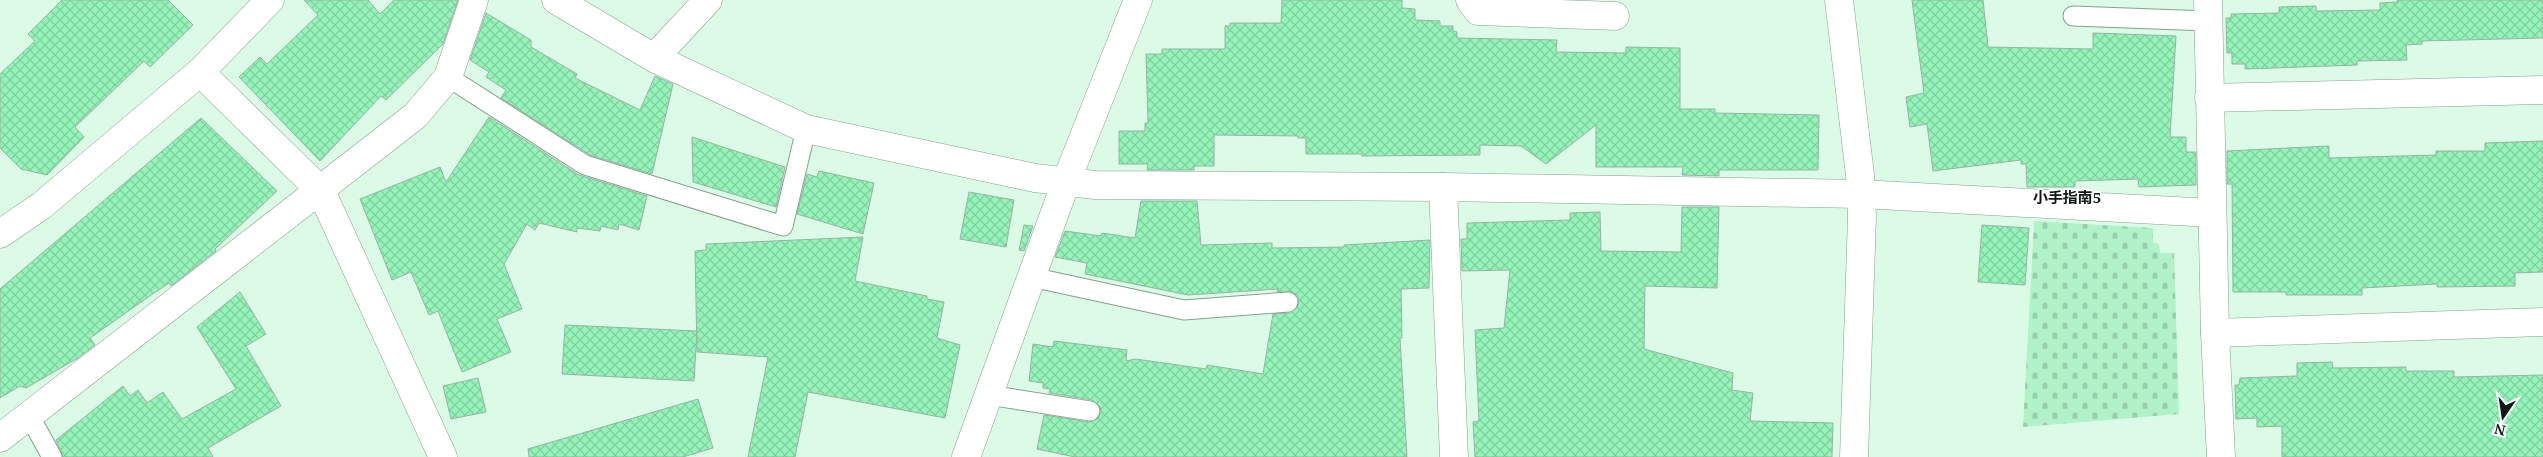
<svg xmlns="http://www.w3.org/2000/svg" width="2543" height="457" viewBox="0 0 2543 457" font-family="'Noto Serif','Noto Sans JP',serif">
	<defs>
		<pattern id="cemetery-stones" width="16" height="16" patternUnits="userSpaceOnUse" patternTransform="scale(1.25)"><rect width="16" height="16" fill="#b1f2c9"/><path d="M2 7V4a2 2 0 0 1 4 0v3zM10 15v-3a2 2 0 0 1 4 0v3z" fill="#97cfac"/></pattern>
		<pattern id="building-cross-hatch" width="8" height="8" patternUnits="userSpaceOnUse" patternTransform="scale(1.25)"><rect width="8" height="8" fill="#94f3b9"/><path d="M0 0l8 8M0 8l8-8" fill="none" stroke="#7ed09e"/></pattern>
	</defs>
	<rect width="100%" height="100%" fill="#dcfbe6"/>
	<path fill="url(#cemetery-stones)" d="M2034,221L2153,228V243L2159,244L2160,253H2174L2179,414L2023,427Z"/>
	<g fill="url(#building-cross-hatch)" stroke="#97b4a1">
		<path d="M62,0H168L193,25L150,67L144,61L75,127L84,137L47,175L21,169L0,148V74L35,41L28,34Z"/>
		<path d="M304,0H368L380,14L394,0H458L443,44L386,100L381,96L320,161L239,77L260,57L267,64L318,15Z"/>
		<path d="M1282,0H1402V8L1415,9V20L1440,21V26H1453V31L1457,32V38L1557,40L1556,52L1626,53V47L1680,48V109H1715V113L1819,115L1818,170H1719V176L1682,175L1683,167H1596V125L1546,164L1521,146L1480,145V155L1362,156V154H1306V138H1298V136L1214,135V166H1194V170H1147L1148,164H1119V131H1145V123H1148L1146,54H1162V49H1225V26H1230V23H1281Z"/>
		<path d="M1912,0H1983L1988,47L2093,49V33L2176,36L2170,137H2186V152H2196V185L2139,187L2138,179L2075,181V187H2027L2026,164H2021V160L1933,171L1927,124L1910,127L1906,97L1924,93Z"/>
		<path d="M2397,0H2543V38L2422,41V44L2406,45L2407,60L2357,61V65L2245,69V64H2232V53H2227L2226,18H2231V14L2279,13V7L2316,6V11L2380,10V3L2398,2Z"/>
		<path d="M486,13L531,40V47L577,74L575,78L640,110L655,76L673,84L652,174L590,155L501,98L506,90L486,77L489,72L470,60Z"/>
		<path d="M489,117L579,175L647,196L639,230L619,224L618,230L601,226L600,231L577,228V232L539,223L535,230L527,224L504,264L522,309L497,319L511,352L462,372L438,311L429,315L411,272L392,280L360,199L440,167L446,182Z"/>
		<path d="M201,118L277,191L215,249L216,251L171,286L169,283L154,293L90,338L95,345L78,358L26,388L20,386L0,398V289Z"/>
		<path d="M692,137L785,167L776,207L693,182Z"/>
		<path d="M2543,141V272L2515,273V286L2437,287V284L2362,288V295H2286V292H2233L2232,184H2227V151L2329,146V158L2436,155V151H2485V143Z"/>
		<path d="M819,171L874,183L863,234L797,214L807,174L817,177Z"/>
		<path d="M969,192L1014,200L1006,247L960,239Z"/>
		<path d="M1141,201H1197L1201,245L1272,243V248L1344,247V245L1430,240L1429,288L1401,289L1402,338H1400L1407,457H1075L1037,449L1044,415L1089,422L1098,418L1101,412L1100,407L1092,400L1049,393L1050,389L1043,388V383L1029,381L1033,344L1053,347L1054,341L1127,350L1126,361L1136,359L1206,369L1207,365L1263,374L1273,314L1289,313L1298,306V296L1292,292H1277L1278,289L1188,295L1085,274L1087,263L1055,257L1065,231L1101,236L1102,233L1135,238Z"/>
		<path d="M1682,207H1719L1717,288L1645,286L1644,349L1733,373L1732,390L1753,393L1750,421L1833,423L1832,457H1475L1473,422L1479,421L1475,330L1504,328L1510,270L1462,271L1461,239H1467V223L1570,220V213L1600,212L1601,251L1681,252Z"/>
		<path d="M1024,225L1033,226L1024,251L1019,250Z"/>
		<path d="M1982,225L2029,228L2025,285L1978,282Z"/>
		<path d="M863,237L855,281L927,296V299L944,302L937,338L960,345L945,418L808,392L795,457H748L768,357L697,352L695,251L706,250V244Z"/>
		<path d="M240,292L266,334L246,346L281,406L208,448L213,457H63L56,440L123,386L130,396L138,390L147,403L163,392L182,419L236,389L197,327Z"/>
		<path d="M565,325L697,331L694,381L562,374Z"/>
		<path d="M2332,362L2333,368L2406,367V371H2454V377L2543,375V457H2282V426L2257,427V418L2236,419L2235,385H2239L2240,378L2297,376V363Z"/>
		<path d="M478,378L486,412L451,419L443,386Z"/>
		<path d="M698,399L713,448L683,457H529L528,449Z"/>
	</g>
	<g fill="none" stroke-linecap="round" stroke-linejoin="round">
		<defs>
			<g id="service">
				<path d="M2073,16L2208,21"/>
				<path d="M448,77L585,165L783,226L806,129"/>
				<path d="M1031,277L1184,310L1288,302"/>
				<path d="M988,395L1090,411"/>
				<path d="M29,415L52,457"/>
			</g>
			<g id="minor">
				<path d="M556,0L654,58L806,129L1035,178L1095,185L1443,187L1861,194L2212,213"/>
				<path d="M1470,0L1478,11L1615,16"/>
				<path d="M1839,0L1860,175L1862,217L1854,457"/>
				<path d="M2208,0L2215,333L2221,457"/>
				<path d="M654,58L708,0"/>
				<path d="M200,72L321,191L443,457"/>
				<path d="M2209,98L2543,90"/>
				<path d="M1443,187L1454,457"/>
				<path d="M0,234L41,206L200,72L270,0"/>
				<path d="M2215,333L2543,322"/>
				<path d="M0,438L415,116L448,77L474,0"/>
				<path d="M966,457L1066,182L1138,0"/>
			</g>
		</defs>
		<use href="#service" stroke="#84a18e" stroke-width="21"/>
		<use href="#minor" stroke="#84a18e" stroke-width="29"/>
		<use href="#service" stroke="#fff" stroke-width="19"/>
		<use href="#minor" stroke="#fff" stroke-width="28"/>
	</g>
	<g text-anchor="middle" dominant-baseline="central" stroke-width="4" stroke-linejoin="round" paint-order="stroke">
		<g font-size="15" font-weight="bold" fill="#0d1912" stroke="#fff">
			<text x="2067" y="197">小手指南5</text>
		</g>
	</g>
	<g transform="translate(2503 417) rotate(193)" stroke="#ffffff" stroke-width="4" paint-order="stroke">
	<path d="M0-4L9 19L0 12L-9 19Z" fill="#0d1912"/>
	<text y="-8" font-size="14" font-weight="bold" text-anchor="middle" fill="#0d1912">N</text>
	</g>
</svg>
